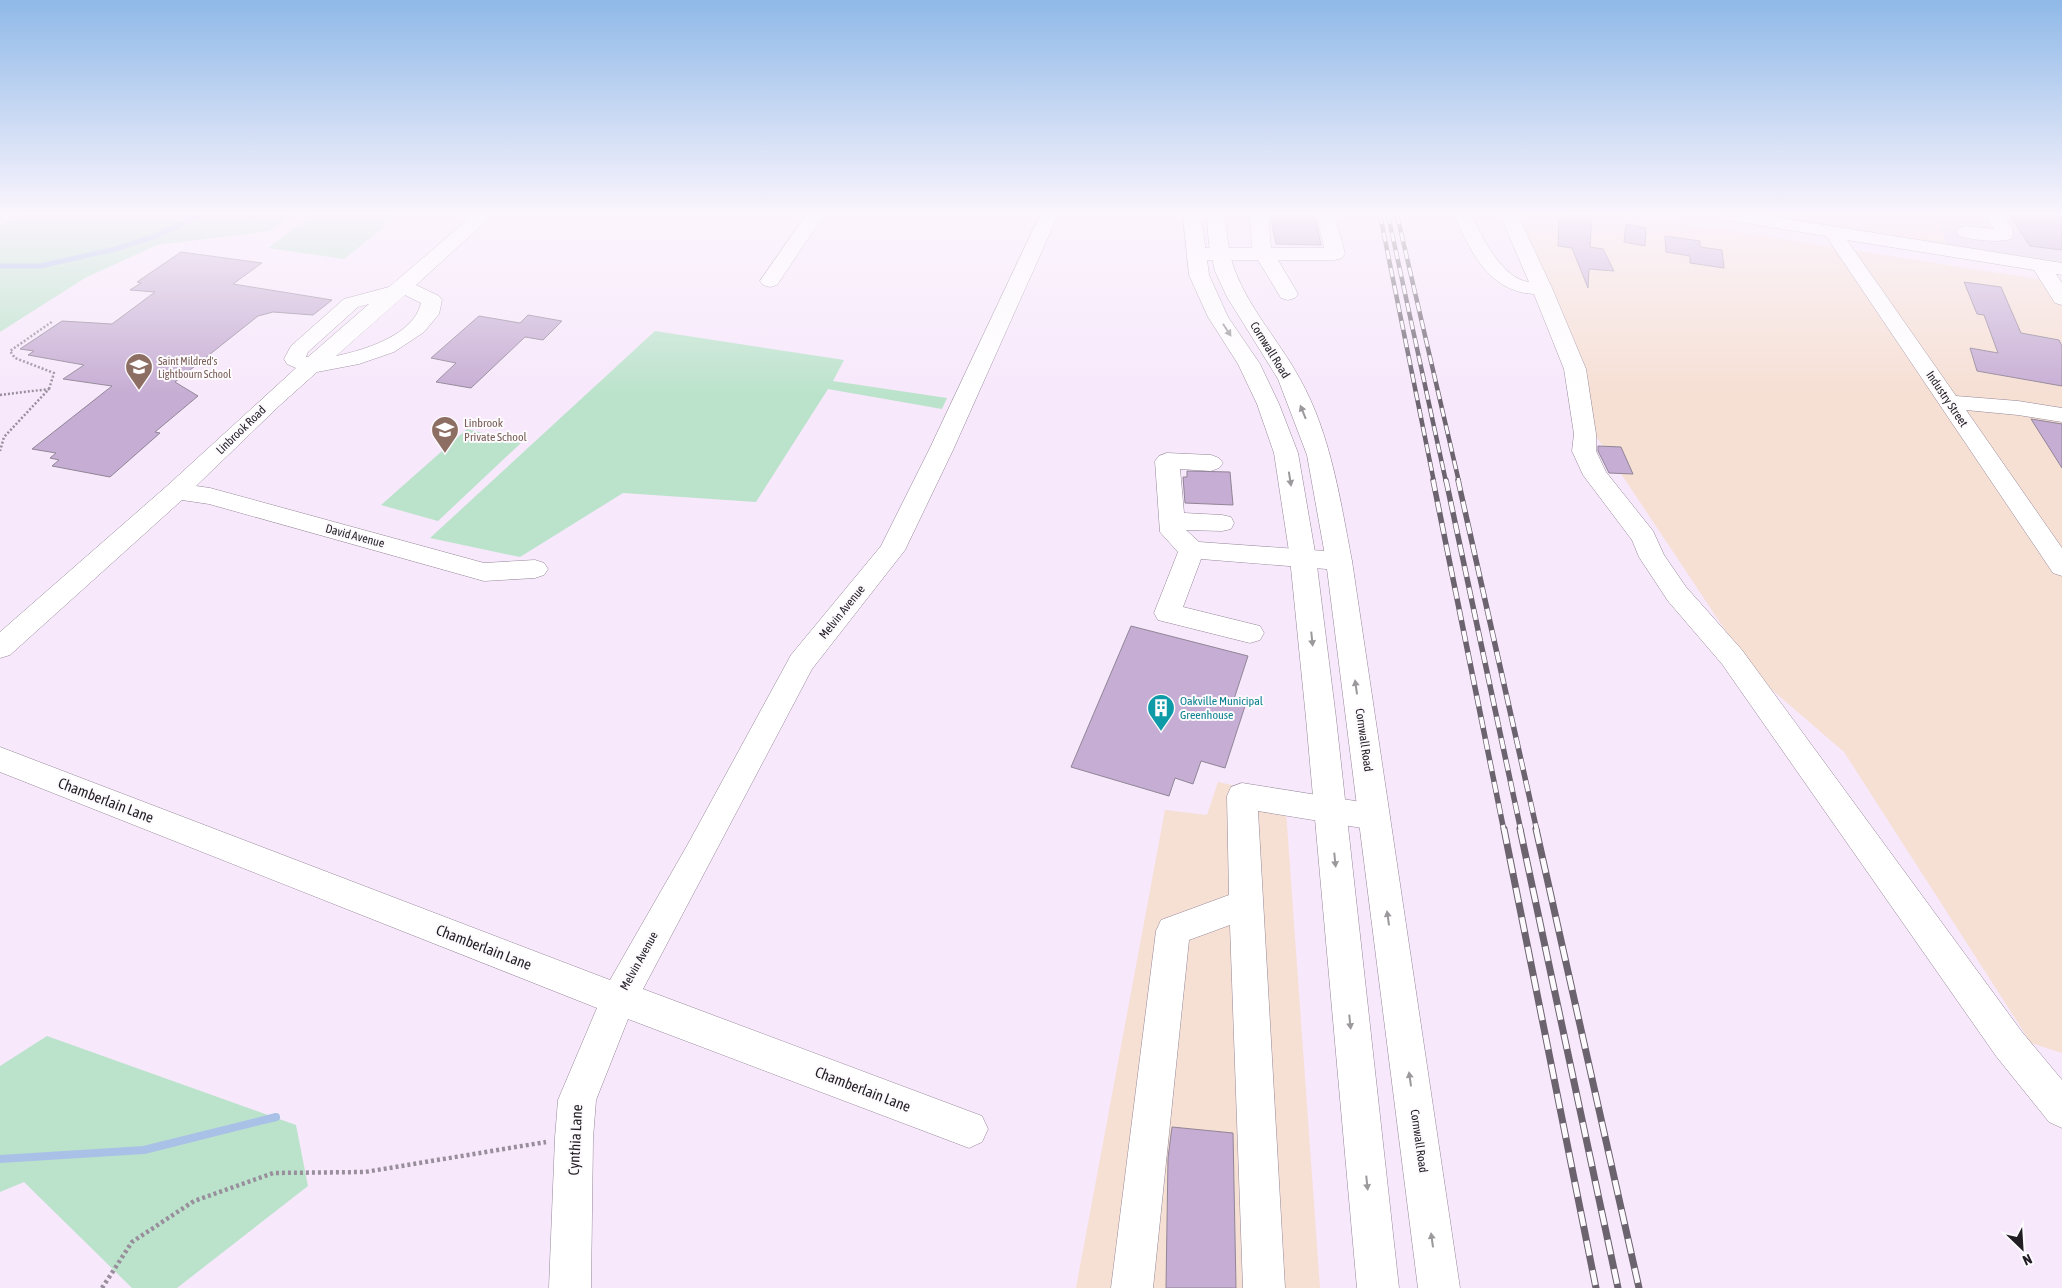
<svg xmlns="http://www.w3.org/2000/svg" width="2062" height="1288" viewBox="0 0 2062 1288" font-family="'Asap Condensed',sans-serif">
	<rect width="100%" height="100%" fill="#f7e8fb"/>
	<path fill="#e3d7eb" d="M1937,215H2062V264L1946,244Z"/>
	<g fill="#f6dfd3">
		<path d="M1521,215H1630L2062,283V1053L2031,1043L1844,752L1755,675L1572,400Z"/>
		<path d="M1766,215H1937L1946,244Z"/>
		<path d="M1218,782L1285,797L1320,1288H1076L1165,810L1207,815Z"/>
	</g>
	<g fill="#bbe3cb">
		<path d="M19,215H292L270,231L157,245L85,278L0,332V224Z"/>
		<path d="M312,215H399L344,259L268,248Z"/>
		<path d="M655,331L844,360L833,381L947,398L942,409L828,389L756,502L623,493L520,557L430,538Z"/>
		<path d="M467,429L521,443L438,521L381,505Z"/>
		<path d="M47,1036L296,1125L308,1186L177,1288H132L24,1182L0,1192V1066Z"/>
	</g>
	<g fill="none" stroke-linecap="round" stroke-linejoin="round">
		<path stroke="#a9c1e7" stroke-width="5" d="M0,266H40L115,249L156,236L200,215"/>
		<path stroke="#a9c1e7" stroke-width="8" d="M0,1159L144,1150L276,1117"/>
	</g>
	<g fill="#c6add3" stroke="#918597">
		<path d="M1270,215H1315L1321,245L1276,244Z"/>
		<path d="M1570,215H1592L1590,247L1603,249L1614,271L1589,269L1588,288L1572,248L1558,246L1559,216L1570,218Z"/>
		<path d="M2010,215H2062V250L2030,246Z"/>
		<path d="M1626,224L1646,228L1645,246L1624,242Z"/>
		<path d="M1665,236L1700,241V247L1722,250L1724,268L1690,263V256L1666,252Z"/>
		<path d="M181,252L262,263L233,284L332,300L313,315L273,312L258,316L175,382L198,396L155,432L160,433L110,477L52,466L59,460L50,458L56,453L32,449L112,386L63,379L84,365L28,355L34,351L20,349L62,321L112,324L155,292L130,290L141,283L137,282Z"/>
		<path d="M1964,282L2001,287L2021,333L2059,340L2062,346V386L1977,371L1970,348L1998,353L1984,315L1977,314Z"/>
		<path d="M528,315L562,321L543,340L525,337L471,388L436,382L456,363L431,358L479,316L520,323Z"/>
		<path d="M2031,419L2062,424V468Z"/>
		<path d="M1598,446L1621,447L1633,474L1609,473L1598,451Z"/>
		<path d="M1187,471L1230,472L1233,505L1185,503L1183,477H1187Z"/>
		<path d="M1131,626L1248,656L1234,699L1246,703L1225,768L1201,761L1193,784L1175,778L1169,796L1071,767Z"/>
		<path d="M1172,1127L1233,1133L1236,1288H1166L1168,1158Z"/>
	</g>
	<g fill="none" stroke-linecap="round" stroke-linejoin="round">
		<defs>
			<g id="minor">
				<path d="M473,215H493L416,285L439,296L442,300L439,314L424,332L394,352L359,364L317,372L279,406L196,486L210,488L484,563L535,560L544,563L548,569L544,575L535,578L484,581L209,504L182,500L10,655L0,658V632L168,485L296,368L287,364L284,359L291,346L344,299L389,287ZM405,295L421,303C414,335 365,350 336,356ZM369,304L308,357H306L308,352L358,307Z"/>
				<path d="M806,215H824L777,285L770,287L763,285L760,281Z"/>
				<path d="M1040,215H1058L953,450L905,550L812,669L643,989L982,1116L988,1129L982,1142L969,1148L628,1019L596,1100L593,1138L591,1288H549L555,1138L558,1100L597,1008L0,772V747L610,980L688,844L791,655L881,546L929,450Z"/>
				<path d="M1250,215H1268L1271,248H1324L1317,215H1335L1345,254L1342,258L1335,260H1278L1298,294L1295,298L1288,300L1281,298L1258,260H1196L1189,258L1186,254L1189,250L1196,248H1252Z"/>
				<path d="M1454,215H1472C1482,237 1502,279 1529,282L1500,215H1518L1552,288L1586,369L1596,434V451L1606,472L1653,531L1664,555L1686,587L1742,650L2022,1032L2062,1080V1128L2049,1122L1996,1056L1722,664L1668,601L1639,557L1632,540L1583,475L1572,451L1574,434L1564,369L1534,294C1489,292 1470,251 1454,215Z"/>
				<path d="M1719,215H1763L2062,263V275L2056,274L2062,283V305L2055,303L2034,270L1847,240L1956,396L2018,401L2062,408V422L2018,415L1966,410L2062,548V576L2053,573L1826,236L1728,220L1722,219Z"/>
				<path d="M1986,215H2004L2012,227L2013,235L2011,239C1996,243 1974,240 1959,236L1957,232L1959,228L1966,226L1994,229Z"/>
				<path d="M1167,453L1211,455L1219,458L1223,463L1219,468L1211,471L1180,469L1184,513L1222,515L1231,517L1234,523L1231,529L1222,531L1186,530L1199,542L1339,552L1348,555L1352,561L1348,567L1339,570L1201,559L1183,607L1260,626L1264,633L1260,640L1250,643L1158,620L1154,613L1178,552L1160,532L1155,461L1159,456Z"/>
				<path d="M1242,783L1374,804L1385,808L1390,817L1385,826L1374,830L1258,811L1285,1288H1243L1230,925L1189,940L1153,1288H1111L1156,931L1161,920L1229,895L1227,796L1231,787Z"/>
			</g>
			<g id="major">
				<path d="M1183,215H1201L1209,275L1228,317L1260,364L1279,404L1298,453L1316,558L1336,718L1399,1288H1357L1306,718L1290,558L1274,453L1257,404L1238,364L1208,317L1189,275Z"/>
				<path d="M1207,215H1225C1227,234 1228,253 1235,271C1250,310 1280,342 1300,379C1331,435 1340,499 1352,561L1460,1288H1418L1326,561L1307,455L1278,379L1227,297L1215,271L1209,245Z"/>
			</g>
		</defs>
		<use href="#minor" stroke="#958798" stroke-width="1"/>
		<use href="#major" stroke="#958798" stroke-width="1"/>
		<g stroke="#998e9c" stroke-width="2.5" stroke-dasharray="2 2" stroke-linecap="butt">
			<path d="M49,389L54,373L15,358L10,351L53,321"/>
			<path d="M0,395L49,389L4,437L0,451"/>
		</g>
		<path stroke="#998e9c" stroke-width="4.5" stroke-dasharray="3 3" stroke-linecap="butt" d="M102,1288L132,1242L194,1201L273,1173L365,1172L546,1142"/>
		<use href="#minor" fill="#fff" fill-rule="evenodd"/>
		<use href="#major" fill="#fff" fill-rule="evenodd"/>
		<defs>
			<g id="rail-far2">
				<path d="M1380,215L1434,482"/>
				<path d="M1388,215L1446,482"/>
				<path d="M1397,215L1459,482"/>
			</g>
			<g id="rail-far1">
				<path d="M1433,480L1504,831"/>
				<path d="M1446,480L1521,831"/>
				<path d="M1458,480L1537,831"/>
			</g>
			<g id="rail">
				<path d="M1504,829L1596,1288"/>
				<path d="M1520,829L1618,1288"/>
				<path d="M1536,829L1639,1288"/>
			</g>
		</defs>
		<use href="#rail-far2" stroke="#6b636e" stroke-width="4.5"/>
		<use href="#rail-far1" stroke="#6b636e" stroke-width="5.5"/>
		<use href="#rail" stroke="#6b636e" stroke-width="7"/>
		<use href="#rail-far2" stroke="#fdfafe" stroke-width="3" stroke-dasharray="9" stroke-linecap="butt"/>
		<use href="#rail-far1" stroke="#fdfafe" stroke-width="4" stroke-dasharray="11" stroke-linecap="butt"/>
		<use href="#rail" stroke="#fdfafe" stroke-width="5" stroke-dasharray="15" stroke-linecap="butt"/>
	</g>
	<defs><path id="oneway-solid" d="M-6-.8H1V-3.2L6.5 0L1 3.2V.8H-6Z" transform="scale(1.25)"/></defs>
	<g fill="#9c999c">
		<use href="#oneway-solid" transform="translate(1227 330) rotate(57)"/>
		<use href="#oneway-solid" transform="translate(1303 412) rotate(-112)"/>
		<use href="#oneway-solid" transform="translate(1290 479) rotate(81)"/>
		<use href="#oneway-solid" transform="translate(1312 639) rotate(84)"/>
		<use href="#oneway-solid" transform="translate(1356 687) rotate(-98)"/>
		<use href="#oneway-solid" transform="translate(1335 860) rotate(84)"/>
		<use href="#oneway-solid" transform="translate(1388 918) rotate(-98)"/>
		<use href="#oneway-solid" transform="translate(1350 1022) rotate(84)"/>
		<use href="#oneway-solid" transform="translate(1410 1079) rotate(-98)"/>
		<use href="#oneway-solid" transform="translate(1367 1183) rotate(84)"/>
		<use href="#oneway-solid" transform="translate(1432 1240) rotate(-98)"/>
	</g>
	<linearGradient id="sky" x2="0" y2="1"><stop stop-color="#8fb9e8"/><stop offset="0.54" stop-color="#fbf5fd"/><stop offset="1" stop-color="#fbf5fd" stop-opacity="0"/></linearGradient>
	<rect width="2062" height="395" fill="url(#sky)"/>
	<defs>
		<symbol id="school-pin" viewBox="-11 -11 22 30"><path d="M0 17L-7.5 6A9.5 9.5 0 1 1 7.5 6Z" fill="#8d6e63" stroke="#fdfafe"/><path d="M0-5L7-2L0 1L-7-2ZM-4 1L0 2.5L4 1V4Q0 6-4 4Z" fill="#fff"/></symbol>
		<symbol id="building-pin" viewBox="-11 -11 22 30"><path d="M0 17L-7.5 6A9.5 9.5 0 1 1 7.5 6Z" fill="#0f9aa8" stroke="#fdfafe"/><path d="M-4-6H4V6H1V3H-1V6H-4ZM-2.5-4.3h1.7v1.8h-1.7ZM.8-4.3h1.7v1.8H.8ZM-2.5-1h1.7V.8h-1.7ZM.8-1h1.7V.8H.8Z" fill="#fff"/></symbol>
	</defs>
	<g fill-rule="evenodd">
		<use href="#school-pin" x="123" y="351" width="32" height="43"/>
		<use href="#school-pin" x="429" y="414" width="32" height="43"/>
		<use href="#building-pin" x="1145" y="692" width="32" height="43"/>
	</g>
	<g text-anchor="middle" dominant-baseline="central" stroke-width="4" stroke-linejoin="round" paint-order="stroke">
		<g font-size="11" fill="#785e54" stroke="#fdfafe" text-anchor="start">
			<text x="158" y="361">Saint Mildred's<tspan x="158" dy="13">Lightbourn School</tspan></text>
		</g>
		<g font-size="12" fill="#221d24" stroke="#fdfafe">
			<text transform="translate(1270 350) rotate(58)">Cornwall Road</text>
			<text transform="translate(1947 399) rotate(56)">Industry Street</text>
			<text transform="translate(241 430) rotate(-44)">Linbrook Road</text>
			<text transform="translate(355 536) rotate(15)">David Avenue</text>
			<text transform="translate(842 612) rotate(-51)">Melvin Avenue</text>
			<text transform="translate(1364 740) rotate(82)">Cornwall Road</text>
			<text transform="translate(639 961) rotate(-61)">Melvin Avenue</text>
			<text transform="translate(1419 1141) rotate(82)">Cornwall Road</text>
		</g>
		<g font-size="12" fill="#785e54" stroke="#fdfafe" text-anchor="start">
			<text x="464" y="423">Linbrook<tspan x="464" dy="14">Private School</tspan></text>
		</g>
		<g font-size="12" fill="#0d838f" stroke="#fdfafe" text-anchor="start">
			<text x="1180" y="701">Oakville Municipal<tspan x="1180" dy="14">Greenhouse</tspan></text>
		</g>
		<g font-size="15" fill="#221d24" stroke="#fdfafe">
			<text transform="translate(106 800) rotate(21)">Chamberlain Lane</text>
			<text transform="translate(484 947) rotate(21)">Chamberlain Lane</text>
			<text transform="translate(863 1089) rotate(21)">Chamberlain Lane</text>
			<text transform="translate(575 1140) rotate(-87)">Cynthia Lane</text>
		</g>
	</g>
	<g transform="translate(2022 1248) rotate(155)" stroke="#fdfafe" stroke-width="4" paint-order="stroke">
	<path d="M0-4L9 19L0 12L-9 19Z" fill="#221d24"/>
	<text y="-8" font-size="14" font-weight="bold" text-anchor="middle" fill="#221d24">N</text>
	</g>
</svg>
